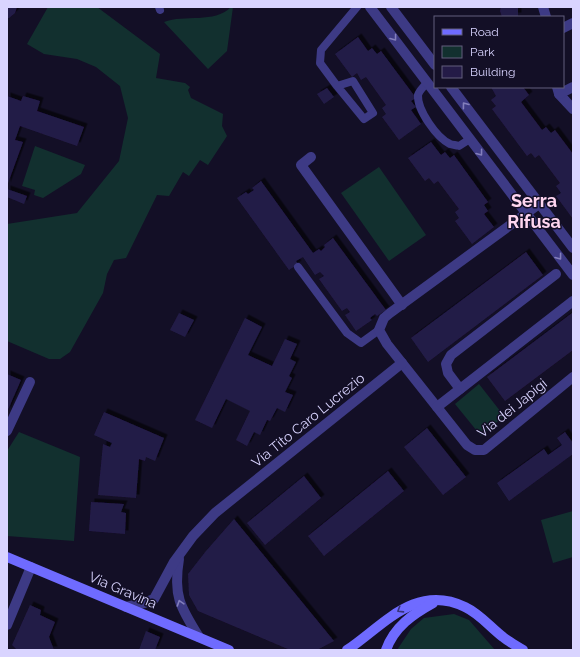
<svg xmlns="http://www.w3.org/2000/svg" width="580" height="657" viewBox="0 0 580 657" font-family="Raleway,sans-serif">
	<defs>
		<filter id="shadow"><feDropShadow dx="3.5" dy="-3.5" stdDeviation="0" flood-color="#0009"/></filter>
	</defs>
	<rect width="100%" height="100%" fill="#130f26"/>
	<g fill="#12302f">
		<path d="M48,7H97L160,54L156,78L185,83L190,87L188,90L191,98L223,114L222,126L227,136L208,165L200,160L189,176L183,172L169,196L157,195L126,258L114,260L107,274L103,293L70,352L60,359H49L7,341V224L77,213L119,161L128,118L120,86L96,67L77,59L44,54L27,44Z"/>
		<path d="M231,7H233L227,51L208,69L164,22C185,14 214,24 231,7Z"/>
		<path d="M35,146L85,165L81,174L43,198L34,195L35,190L22,186Z"/>
		<path d="M379,167L426,235L389,261L341,193Z"/>
		<path d="M479,384L504,416L481,436L455,404Z"/>
		<path d="M19,432L80,457L74,541L7,536V451Z"/>
		<path d="M573,511V557L553,563L541,520Z"/>
		<path d="M454,614L469,620L495,650H397L411,629L424,618Z"/>
	</g>
	<g fill="#241b47" filter="url(#shadow)">
		<path d="M7,7H17L15,13L9,18H7Z"/>
		<path d="M501,7H518V16L502,17L500,11Z"/>
		<path d="M358,37L368,51L372,48L377,54L381,51L416,98L411,101L416,107L411,110L421,124L399,140L382,117L386,114L382,108L386,105L366,77L361,80L357,73L352,77L335,54Z"/>
		<path d="M491,87H523L529,95L521,102L542,130L546,127L551,133L555,130L573,154V219L556,196L561,193L556,186L560,183L539,155L535,158L531,153L527,156L492,109L496,106L491,100L496,96Z"/>
		<path d="M327,88L334,97L324,104L317,94Z"/>
		<path d="M7,96L21,101L23,96L40,101L37,111L84,127L77,146L20,126L15,140L23,142L7,186Z"/>
		<path d="M431,142L441,155L445,152L450,158L454,155L488,202L484,205L488,211L484,214L494,227L472,244L455,221L459,218L455,212L459,209L438,181L434,184L429,178L425,181L408,158Z"/>
		<path d="M261,181L313,253L319,249L321,251L325,247L324,245L333,238L386,310L377,316L375,314L370,318L372,320L356,331L345,315L350,312L347,308L342,311L319,279L324,276L320,272L315,275L303,257L296,261L298,264L289,270L237,198L246,192L248,194L254,190L252,188Z"/>
		<path d="M7,189L27,196L24,204L7,197Z"/>
		<path d="M526,252L543,275L428,362L411,338Z"/>
		<path d="M179,313L194,320L185,337L170,330Z"/>
		<path d="M572,313L573,350L505,401L487,377Z"/>
		<path d="M245,318L262,327L248,355L272,366L285,339L297,344L290,359L296,362L289,376L292,378L285,392L293,395L285,412L277,408L270,421L267,420L260,435L254,432L247,446L236,440L250,411L226,399L212,428L195,420Z"/>
		<path d="M7,374L21,380L7,412Z"/>
		<path d="M104,412L164,438L155,461L146,457L145,461L139,459L136,498L98,495L103,444L110,447L112,443L94,435Z"/>
		<path d="M427,428L466,477L443,495L404,447Z"/>
		<path d="M565,432L573,443V454L509,501L497,483L544,449L548,455L562,445L557,438Z"/>
		<path d="M388,471L404,491L324,556L308,536Z"/>
		<path d="M304,476L321,498L265,545L247,523Z"/>
		<path d="M91,502L124,504L121,512L126,513L125,534L89,531Z"/>
		<path d="M234,519L334,641L317,650H290L198,611L189,595L188,574L206,551Z"/>
		<path d="M30,605L41,610L40,615L55,622L49,637L54,650H17L12,645Z"/>
		<path d="M146,631L160,637L155,650H139Z"/>
	</g>
	<g fill="none" stroke-linecap="round" stroke-linejoin="round">
		<g stroke="#3d3a85" stroke-width="8">
			<path d="M159,7L160,10"/>
			<path d="M427,83C424,86 419,91 418,95C417,110 437,138 450,144C453,145 457,145 459,146L470,139"/>
			<path d="M337,86L353,81L373,113L364,119L337,86L320,63L321,50L357,7"/>
			<path d="M298,267L347,333L361,343L379,330"/>
		</g>
		<g stroke="#3d3a85" stroke-width="10">
			<path d="M370,7L573,275"/>
			<path d="M391,7L435,65"/>
			<path d="M543,7L546,17"/>
			<path d="M563,28L573,23"/>
			<path d="M451,87L573,248"/>
			<path d="M557,87L559,94L573,109"/>
			<path d="M559,94L573,87"/>
			<path d="M311,157L301,165L402,305"/>
			<path d="M539,204L390,313L384,318L379,330L387,344L467,445L475,450H484L573,377"/>
			<path d="M460,389L448,373L446,364L451,355L556,274"/>
			<path d="M437,407L573,301"/>
			<path d="M7,431L30,382"/>
			<path d="M179,559C173,595 180,607 199,637"/>
			<path d="M126,607L144,603L154,599L174,562L193,536L215,513L402,363"/>
			<path d="M7,625L31,567"/>
		</g>
		<g stroke="#6f6bff" stroke-width="10">
			<path d="M7,557L229,650"/>
			<path d="M347,650C383,626 415,583 465,607C480,614 490,627 503,637C509,642 517,646 523,650"/>
			<path d="M386,650C394,627 413,614 433,603"/>
		</g>
	</g>
	<defs><path id="oneway-chevron" d="M-2-3.5L2.5 0L-2 3.5" fill="none" stroke-width="1.6" stroke-linecap="round" stroke-linejoin="round"/></defs>
	<g stroke="#837fbc">
		<use href="#oneway-chevron" transform="translate(394 38) rotate(53)"/>
		<use href="#oneway-chevron" transform="translate(465 105) rotate(-127)"/>
		<use href="#oneway-chevron" transform="translate(480 153) rotate(53)"/>
		<use href="#oneway-chevron" transform="translate(559 257) rotate(53)"/>
		<use href="#oneway-chevron" transform="translate(180 603) rotate(-108)"/>
	</g>
	<use stroke="#38347d" href="#oneway-chevron" transform="translate(400 610) rotate(148)"/>
	<g text-anchor="middle" dominant-baseline="central" stroke-width="3" stroke-linejoin="round" paint-order="stroke">
		<g font-size="14" fill="#d9d4ff" stroke="#130f26">
			<text transform="translate(512 408) rotate(-39)">Via dei Japigi</text>
			<text transform="translate(308 420) rotate(-39)">Via Tito Caro Lucrezio</text>
			<text transform="translate(123 590) rotate(23)">Via Gravina</text>
		</g>
		<g font-size="18" font-weight="bold" fill="#ffd6f0" stroke="#130f26">
			<text x="534" y="200">Serra<tspan x="534" dy="21">Rifusa</tspan></text>
		</g>
	</g>
	<rect width="580" height="657" fill="none" stroke="#d9d4ff" stroke-width="16"/>
	<rect x="434" y="16" width="130" height="72" fill="#130f26" stroke="#625e7d"/>
	<rect x="442" y="29" width="20" height="6" fill="#6f6bff" stroke="#625e7d"/>
	<text x="470" y="36" font-size="12" fill="#d9d4ff">Road</text>
	<rect x="442" y="46" width="20" height="12" fill="#12302f" stroke="#625e7d"/>
	<text x="470" y="56" font-size="12" fill="#d9d4ff">Park</text>
	<rect x="442" y="66" width="20" height="12" fill="#241b47" stroke="#625e7d"/>
	<text x="470" y="76" font-size="12" fill="#d9d4ff">Building</text>
</svg>
